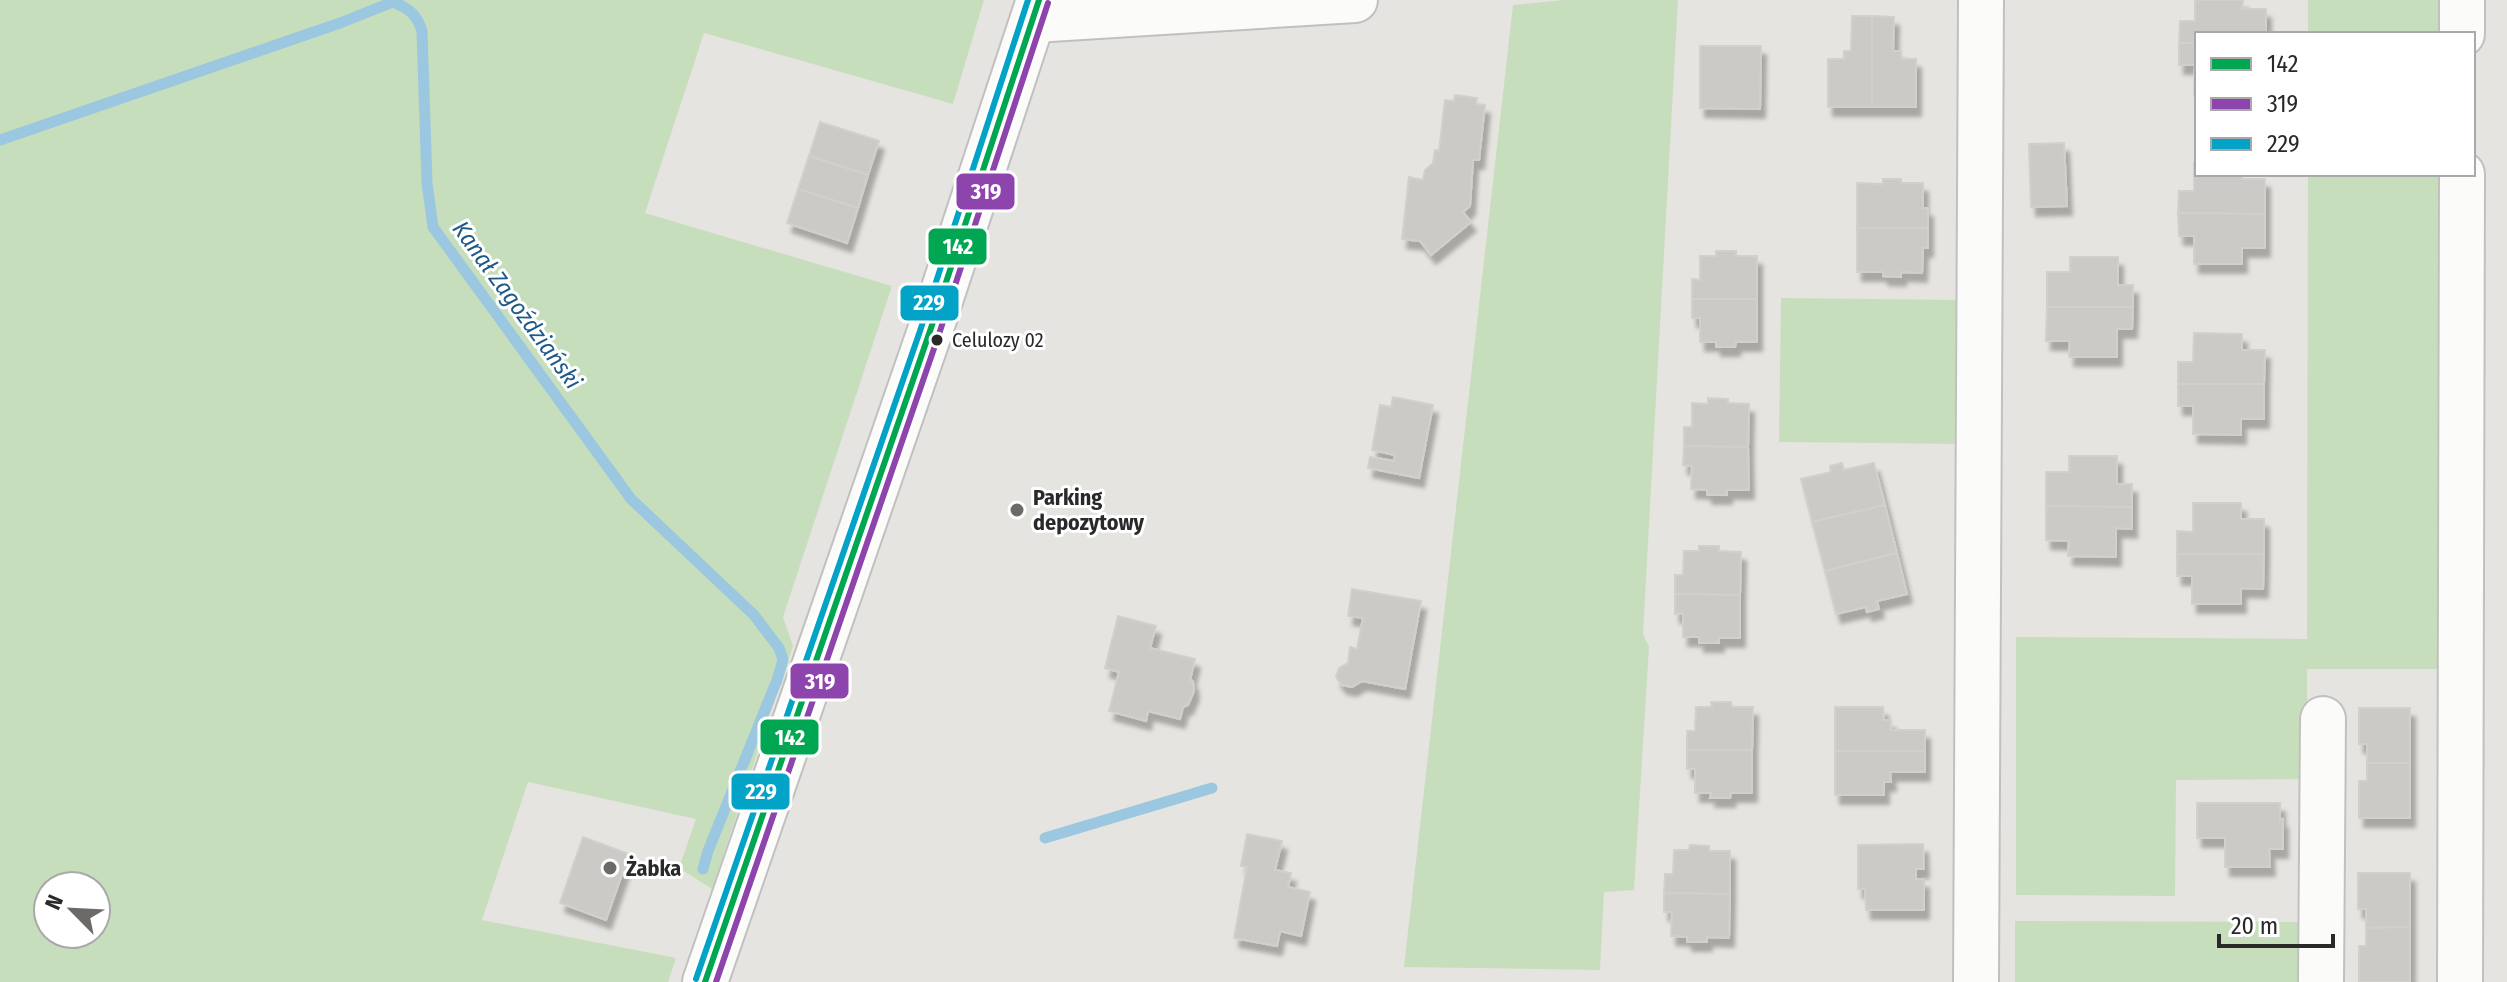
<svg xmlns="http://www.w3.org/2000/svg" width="2507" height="982" viewBox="0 0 2507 982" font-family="'Fira Sans Condensed',sans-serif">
	<defs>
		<filter id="shadow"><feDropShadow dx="5" dy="9" stdDeviation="2" flood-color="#0004"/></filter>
	</defs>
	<rect width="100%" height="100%" fill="#e6e4e0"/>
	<g fill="#c7debc" fill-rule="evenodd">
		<path d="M0,0H984L953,104L704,33L645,213L892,286L783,617L793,646L712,889L679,868L696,819L528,782L482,920L676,958L668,982H0ZM48,886H96V934H48Z"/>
		<path d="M1564,0H1678L1643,634L1649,647L1634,890L1604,892L1600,970L1404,967L1513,5Z"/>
		<rect x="2308" y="0" width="132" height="34"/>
		<path d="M2308,174H2439L2437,669H2307V779L2176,780L2175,896L2016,895V637L2307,639Z"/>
		<path d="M1781,298L1963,300V444L1779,442Z"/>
		<path d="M2015,921L2306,922L2305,982H2015Z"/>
	</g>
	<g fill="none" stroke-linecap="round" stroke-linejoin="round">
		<g stroke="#9bc7e0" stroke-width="11">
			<path d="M0,140L340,23L393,2C409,8 417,15 422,31L427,183L433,227L631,499L754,615L779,648L783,660L777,680L708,851L703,869"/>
			<path d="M1045,838L1212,788"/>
		</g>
	</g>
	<g fill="#cbcac7" stroke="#d1d0cc" stroke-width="2" filter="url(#shadow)">
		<path d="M2195,0H2243L2242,9H2266V34H2197V43H2179L2180,21H2195Z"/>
		<path d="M1852,16H1872V107H1828V59H1844V51H1851Z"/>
		<path d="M1872,16L1894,17L1893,51H1901V59H1916V107H1872Z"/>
		<path d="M2179,43H2197V94H2194L2195,65H2179Z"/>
		<path d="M1700,46H1761L1760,109L1700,108Z"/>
		<path d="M1455,95L1477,98L1476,104L1485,105L1479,160H1473L1470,206L1463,212L1471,222L1431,255L1420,241L1402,239L1409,177L1423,180L1425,170L1433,163L1435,150L1439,151L1445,100L1454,101Z"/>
		<path d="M820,122L879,141L868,175L809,156Z"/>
		<path d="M2064,143L2067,206L2031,207L2029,144Z"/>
		<path d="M809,156L868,175L858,208L798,189Z"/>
		<path d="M2194,163H2197V174H2242V179H2265V214L2178,213L2179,191H2194Z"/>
		<path d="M1883,179H1901V183H1923V208H1928V228H1857V183L1883,184Z"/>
		<path d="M798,189L858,208L847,243L787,223Z"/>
		<path d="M2178,213L2265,214V248H2242V264H2194V236H2179Z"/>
		<path d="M1857,228H1928V248H1923L1922,273L1901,272V277L1883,276V272H1857Z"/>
		<path d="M1716,251H1736V256H1757V299H1692V279L1700,280V256H1716Z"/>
		<path d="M2070,257H2118V285H2133V307H2047V272H2070Z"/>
		<path d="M1692,299H1757V342H1736L1735,347H1716V342H1700V318H1692Z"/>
		<path d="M2047,307H2133L2132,329H2117V357H2069L2070,341H2046Z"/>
		<path d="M2194,333L2242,334V350H2265L2264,384H2178V362H2193Z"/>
		<path d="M2178,384H2264V419H2241V435L2193,434V406H2178Z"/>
		<path d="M1393,397L1433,405L1419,478L1368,468L1370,457L1394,461L1395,455L1372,450L1380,405L1391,407Z"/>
		<path d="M1708,398L1728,399V403L1749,404L1748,447L1684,446V427H1692V403L1708,404Z"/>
		<path d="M1684,446L1748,447L1749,490H1727V495H1707V490L1691,489L1692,466L1683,465Z"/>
		<path d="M2069,456H2117V484H2132V507L2046,506V472H2069Z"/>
		<path d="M1842,463L1844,470L1874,463L1885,505L1812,522L1801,479L1831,472L1830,466Z"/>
		<path d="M2193,503H2241V519H2264V554H2177V531L2193,532Z"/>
		<path d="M1885,505L1897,553L1825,571L1812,522Z"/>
		<path d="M2046,506L2132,507V529L2116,528V557L2068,556L2069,541L2046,540Z"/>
		<path d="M1699,546H1719V551L1741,552L1740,595L1675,594V575H1683L1684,551H1699Z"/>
		<path d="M1897,553L1907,594L1877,601L1879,609L1867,612L1866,607L1836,614L1825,571Z"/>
		<path d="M2177,554H2264L2263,589L2241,588V604H2192V576H2177Z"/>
		<path d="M1352,589L1421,601L1405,689L1362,681L1352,687L1342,685L1336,677L1339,668L1348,663L1350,647L1357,649L1363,618L1348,616Z"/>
		<path d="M1675,594L1740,595V638H1719V643H1699V637H1683V613L1675,614Z"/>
		<path d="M1118,616L1156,626L1150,648L1195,659L1190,680L1193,681L1194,691L1188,705L1183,707L1180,719L1148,711L1146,721L1109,711L1119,672L1105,668Z"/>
		<path d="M1711,702H1731L1732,707H1753L1752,750H1687V731H1695L1696,707H1712Z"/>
		<path d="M1835,707H1883L1884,720H1891L1890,730H1925V751H1835Z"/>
		<path d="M2359,708H2410V763H2367V744H2359Z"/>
		<path d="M1687,750H1752V793H1731L1730,798H1710L1711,793H1695V769H1687Z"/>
		<path d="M1835,751H1925V772H1890L1891,782H1884V795H1835Z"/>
		<path d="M2367,763H2410V818H2359V781H2367Z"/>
		<path d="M2197,803H2280V820L2283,819V849H2269L2270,867H2225V838H2197Z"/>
		<path d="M1247,834L1282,841L1275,870L1291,873L1288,887L1310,892L1301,936L1280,931L1277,946L1234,938L1247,867L1241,866Z"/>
		<path d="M583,837L629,854L606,920L560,903Z"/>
		<path d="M1923,844L1924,869H1916V879H1924V910H1866L1865,889H1858V845Z"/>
		<path d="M1690,845L1709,846V851H1730V894L1664,893L1665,874H1673L1674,850H1689Z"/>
		<path d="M2358,873H2410V927L2366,928V909H2358Z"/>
		<path d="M1664,893L1730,894L1729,938L1707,937V942H1687V937L1671,936L1672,912H1664Z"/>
		<path d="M2410,927V982H2359V946H2366V928Z"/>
	</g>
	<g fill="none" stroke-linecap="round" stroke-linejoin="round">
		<defs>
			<g id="minor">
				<path d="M1034,20L1355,0"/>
				<path d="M2462,34V0"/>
				<path d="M705,982L930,331L1039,0"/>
				<path d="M1976,982L1981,0"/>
				<path d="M2321,982L2323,719"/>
				<path d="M2460,982L2462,174"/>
			</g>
		</defs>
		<use href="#minor" stroke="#c1c0c0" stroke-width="48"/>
		<use href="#minor" stroke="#fbfbfa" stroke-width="44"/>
		<defs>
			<path id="bus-1" d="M705,982L930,331L1039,0"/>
			<path id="bus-2" d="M716,982L939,334L1048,3"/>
			<path id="bus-3" d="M696,979L921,328L1028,0"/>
		</defs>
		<use href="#bus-1" stroke="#fff" stroke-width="12"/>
		<use href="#bus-2" stroke="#fff" stroke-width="12"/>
		<use href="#bus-3" stroke="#fff" stroke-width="12"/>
		<use href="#bus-1" stroke="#00a651" stroke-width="6"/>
		<use href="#bus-2" stroke="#8e44ad" stroke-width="6"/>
		<use href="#bus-3" stroke="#02a3c6" stroke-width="6"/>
	</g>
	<circle fill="#292929" stroke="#fff" stroke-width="3" cx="937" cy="340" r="7"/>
	<g fill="#6b6a69" stroke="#fff" stroke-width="3">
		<circle cx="1017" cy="510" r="8"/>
		<circle cx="610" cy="868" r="8"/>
	</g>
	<g text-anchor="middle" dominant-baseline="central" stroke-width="6" stroke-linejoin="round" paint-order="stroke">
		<g font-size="20" fill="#292929" stroke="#fff" text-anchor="start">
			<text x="952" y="340">Celulozy 02</text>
		</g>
		<g font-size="22" font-weight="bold" fill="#292929" stroke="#fff" text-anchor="start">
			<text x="1033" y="497">Parking<tspan x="1033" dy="25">depozytowy</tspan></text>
			<text x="626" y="868">Żabka</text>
		</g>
		<g font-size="24" font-style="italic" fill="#1d5989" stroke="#fff">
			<text transform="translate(517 305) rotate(54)">Kanał Zagoździański</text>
		</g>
	</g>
	<g stroke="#fff" stroke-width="3">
		<rect x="955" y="172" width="61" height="39" rx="8" fill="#8e44ad"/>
		<rect x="927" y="227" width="61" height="39" rx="8" fill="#00a651"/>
		<rect x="899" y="284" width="61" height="38" rx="8" fill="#02a3c6"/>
		<rect x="789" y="662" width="61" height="38" rx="8" fill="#8e44ad"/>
		<rect x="759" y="718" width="61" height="38" rx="8" fill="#00a651"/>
		<rect x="730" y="772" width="61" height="39" rx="8" fill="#02a3c6"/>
	</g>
	<g font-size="22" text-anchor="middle" font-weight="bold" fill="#fff">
		<text x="986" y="199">319</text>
		<text x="958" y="254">142</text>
		<text x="929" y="310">229</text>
		<text x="820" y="689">319</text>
		<text x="790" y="745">142</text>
		<text x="761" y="799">229</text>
	</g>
	<rect x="2195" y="32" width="280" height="144" fill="#ffffff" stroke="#a9a9a9" stroke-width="2"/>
	<rect x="2211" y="58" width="40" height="12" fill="#00a651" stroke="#a9a9a9" stroke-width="2"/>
	<text x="2267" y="72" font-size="24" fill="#292929">142</text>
	<rect x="2211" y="98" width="40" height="12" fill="#8e44ad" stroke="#a9a9a9" stroke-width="2"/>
	<text x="2267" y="112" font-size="24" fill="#292929">319</text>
	<rect x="2211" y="138" width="40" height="12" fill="#02a3c6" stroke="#a9a9a9" stroke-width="2"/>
	<text x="2267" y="152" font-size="24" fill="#292929">229</text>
	<g transform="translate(72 910) rotate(294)"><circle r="38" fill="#ffffff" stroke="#a9a9a9" stroke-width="2"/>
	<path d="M0-6L14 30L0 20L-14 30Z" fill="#6b6a69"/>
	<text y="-12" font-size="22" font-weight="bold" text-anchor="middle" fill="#292929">N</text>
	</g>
	<path d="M2219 934v12h114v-12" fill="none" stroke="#292929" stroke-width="4"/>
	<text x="2231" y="934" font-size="24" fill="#292929" stroke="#ffffff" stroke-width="6" paint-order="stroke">20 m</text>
</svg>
